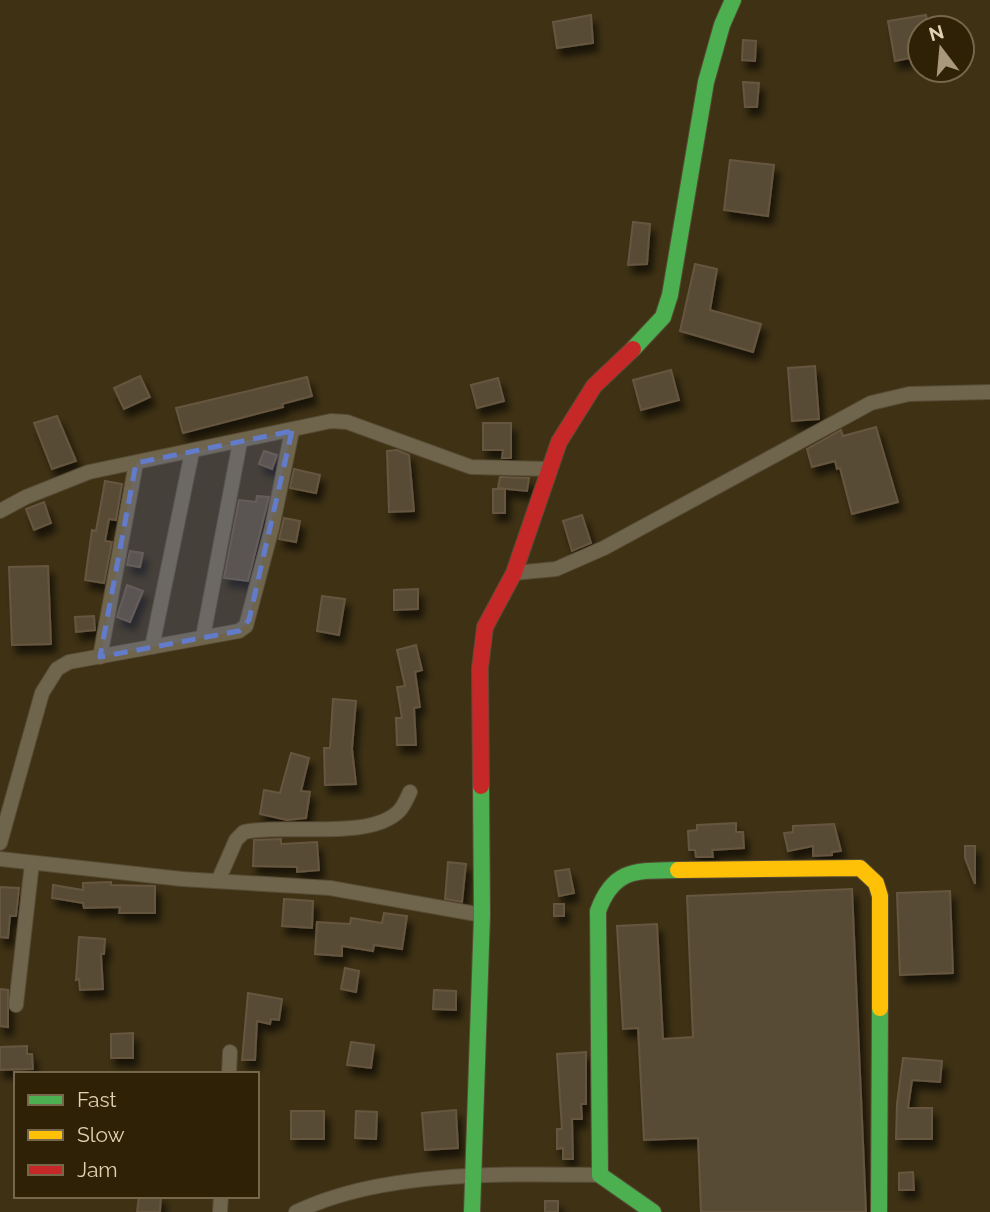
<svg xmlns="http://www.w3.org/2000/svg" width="990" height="1212" viewBox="0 0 990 1212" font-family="Raleway,sans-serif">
	<defs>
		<filter id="shadow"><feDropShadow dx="4.5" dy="8" stdDeviation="3.5" flood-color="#0009"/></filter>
	</defs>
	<rect width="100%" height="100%" fill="#3e3114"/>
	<g fill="#594c36" stroke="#665640" stroke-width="2" filter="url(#shadow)">
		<path d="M591,15L593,43L557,48L553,22Z"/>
		<path d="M926,15L928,28H920V56L895,61L888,21Z"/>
		<path d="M743,40L756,41L755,61L742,60Z"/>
		<path d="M743,82L759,83L757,107H745Z"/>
		<path d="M730,160L774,165L768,216L724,210Z"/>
		<path d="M633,222L650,224L647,264L628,265Z"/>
		<path d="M695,264L717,269L710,310L761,324L753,352L680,331Z"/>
		<path d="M815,366L819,419L792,421L788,368Z"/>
		<path d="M671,370L679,400L641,410L633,380Z"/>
		<path d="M140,376L150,397L124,409L114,388Z"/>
		<path d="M307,377L312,396L282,404L283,407L183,433L176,408Z"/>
		<path d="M498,378L504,401L477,408L471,385Z"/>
		<path d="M57,416L76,461L52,469L34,423Z"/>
		<path d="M483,423H511V458H502L503,450H483Z"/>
		<path d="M876,427L898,502L852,514L840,468L837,469L835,461L812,467L807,449L841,430L843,436Z"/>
		<path d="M397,450L409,455L414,511L389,512L387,451Z"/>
		<path d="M264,451L277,455L272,469L259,464Z"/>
		<path d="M294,469L320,475L316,493L290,488Z"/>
		<path d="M500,477L529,478L527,491L498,488Z"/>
		<path d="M105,481L122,484L116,520L109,519L105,541L112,542L104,583L85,580L92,530L96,531Z"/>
		<rect x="493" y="489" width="12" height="24"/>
		<path d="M257,496L269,497L248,581L224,578L239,500L256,502Z"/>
		<path d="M44,502L51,523L34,530L26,509Z"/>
		<path d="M582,515L591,543L572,551L563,521Z"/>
		<path d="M284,518L300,521L296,542L279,539Z"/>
		<path d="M130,551L143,553L140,567L127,565Z"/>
		<path d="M48,566L51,644L12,645L9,567Z"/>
		<path d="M127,585L143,591L130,622L117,617Z"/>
		<path d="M418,589V609L394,610V590Z"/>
		<path d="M322,596L345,599L339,635L317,631Z"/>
		<path d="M94,616L95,630L76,632L75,617Z"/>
		<path d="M416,645L422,670L415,672L420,707L414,708L416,745H397L396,718H402L397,687L405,686L397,650Z"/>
		<path d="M333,699L356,701L352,749L356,784L325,785L324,748H330Z"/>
		<path d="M291,753L309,758L301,791L310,792L306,818L287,820L260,814L264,790L280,793Z"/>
		<path d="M736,823V832H743L744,848L712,850L713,857H696L695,850H689L688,831L697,830V825Z"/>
		<path d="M834,824L841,851L832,852V855L813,856V846L788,851L784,833L793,832V826Z"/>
		<path d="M281,839V844L317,842L319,870L297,872V867L253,866L254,840Z"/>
		<path d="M965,846H975V884L965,858Z"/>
		<path d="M448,862L466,864L462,902L445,899Z"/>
		<path d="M569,869L574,893L559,896L555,871Z"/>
		<path d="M111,882V885L155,886V913H119L120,907L84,908L83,903L52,898L53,885L83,890V883Z"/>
		<path d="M0,887L19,888L16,916H10L8,938L0,937Z"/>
		<path d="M852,889L866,1212H701L698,1138L644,1140L638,1028L623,1029L617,926L657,924L663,1039L693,1037L687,896Z"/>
		<path d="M950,891L953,973L900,975L897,893Z"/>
		<path d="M284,899L313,901L312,928L282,926Z"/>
		<rect x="554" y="904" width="10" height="12"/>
		<path d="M384,913L407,916L402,949L374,945L373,951L342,946V956L315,954L317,922L350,924L351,918L382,923Z"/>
		<path d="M79,937L105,939L104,954H101L103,989L80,990L79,979L76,980Z"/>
		<path d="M345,968L359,971L356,992L341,989Z"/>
		<path d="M0,989L8,990V1027L0,1026Z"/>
		<path d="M434,990L456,991V1010L433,1009Z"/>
		<path d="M248,993L282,999L279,1020L271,1019L270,1024L257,1021L255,1060H242Z"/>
		<path d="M133,1033V1058H111V1034Z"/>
		<path d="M351,1042L374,1045L371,1068L347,1065Z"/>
		<path d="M27,1046V1054H32L33,1069L0,1070V1047Z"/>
		<path d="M586,1052V1104H581L582,1119H572L573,1159H563V1148L557,1149V1129H562L557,1054Z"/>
		<path d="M903,1058L942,1061L940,1082L912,1080L908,1108H932V1139H896L897,1104Z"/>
		<path d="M456,1110L458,1148L425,1150L422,1113Z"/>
		<rect x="291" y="1111" width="33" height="28"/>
		<path d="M356,1111L377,1112L376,1139L355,1138Z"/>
		<path d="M913,1172L914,1190H899V1173Z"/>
		<path d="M139,1196H161L160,1212H137Z"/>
		<rect x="545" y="1201" width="13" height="11"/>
	</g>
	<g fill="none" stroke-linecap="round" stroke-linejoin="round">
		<defs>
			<g id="street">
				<path d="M0,511L26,497L89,472L331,421L347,422L471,467L550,469"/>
				<path d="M514,573L556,569L604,548L871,403L909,394L990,392"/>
				<path d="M203,637L240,442"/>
				<path d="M152,647L192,452"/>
				<path d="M100,657L136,463"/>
				<path d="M0,843L42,693L57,669L69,662L239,631L246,626L272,528L292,431"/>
				<path d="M0,859L182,879L330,888L482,915"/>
				<path d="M218,881L236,840L244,832C285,823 370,841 399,811C404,806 407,798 410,792"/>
				<path d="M16,1005L32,863"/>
				<path d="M229,1074L230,1052"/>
				<path d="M220,1212L221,1196"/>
				<path d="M296,1212C383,1170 505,1174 600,1175"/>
			</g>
			<g id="fast">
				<path d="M633,349L663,317L670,295L706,82L722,25L733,0"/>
				<path d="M472,1212L482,915L481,786"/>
				<path d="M653,1212L600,1175L598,911C614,867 638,871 678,870"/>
				<path d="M879,1212L880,1008"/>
			</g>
			<path id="slow" d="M678,870L860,868L876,883L880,896V1008"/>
			<path id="jam" d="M481,786L480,668L485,627L514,573L559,442L594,386L633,349"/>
		</defs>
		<use href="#street" stroke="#564b35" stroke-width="16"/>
		<use href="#fast" stroke="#564b35" stroke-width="18"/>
		<use href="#slow" stroke="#564b35" stroke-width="18"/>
		<use href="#jam" stroke="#564b35" stroke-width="18"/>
		<use href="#street" stroke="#6f644c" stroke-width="14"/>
		<use href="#fast" stroke="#4caf50" stroke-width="16"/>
		<use href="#slow" stroke="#ffc107" stroke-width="16"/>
		<use href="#jam" stroke="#c62828" stroke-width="16"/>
	</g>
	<path fill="#627ccb" fill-opacity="0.2" stroke="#627ccb" stroke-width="5" stroke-dasharray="14 9" stroke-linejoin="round" d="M292,431L249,620L239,631L100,657L136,463Z"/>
	<rect x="14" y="1072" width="245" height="126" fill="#2e2106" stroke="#76674b" stroke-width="2"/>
	<rect x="28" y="1095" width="35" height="10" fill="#4caf50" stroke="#76674b" stroke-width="2"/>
	<text x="77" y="1107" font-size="21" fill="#e2d0b2">Fast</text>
	<rect x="28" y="1130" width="35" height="10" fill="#ffc107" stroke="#76674b" stroke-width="2"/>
	<text x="77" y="1142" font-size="21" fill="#e2d0b2">Slow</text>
	<rect x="28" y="1165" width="35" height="10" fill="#c62828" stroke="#76674b" stroke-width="2"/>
	<text x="77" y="1177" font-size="21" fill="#e2d0b2">Jam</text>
	<g transform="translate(941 49) rotate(344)"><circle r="33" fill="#2e2106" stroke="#76674b" stroke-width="2"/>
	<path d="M0-5L12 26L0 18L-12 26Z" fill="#a9987b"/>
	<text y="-10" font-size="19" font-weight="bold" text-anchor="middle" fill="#e2d0b2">N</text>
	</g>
</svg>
